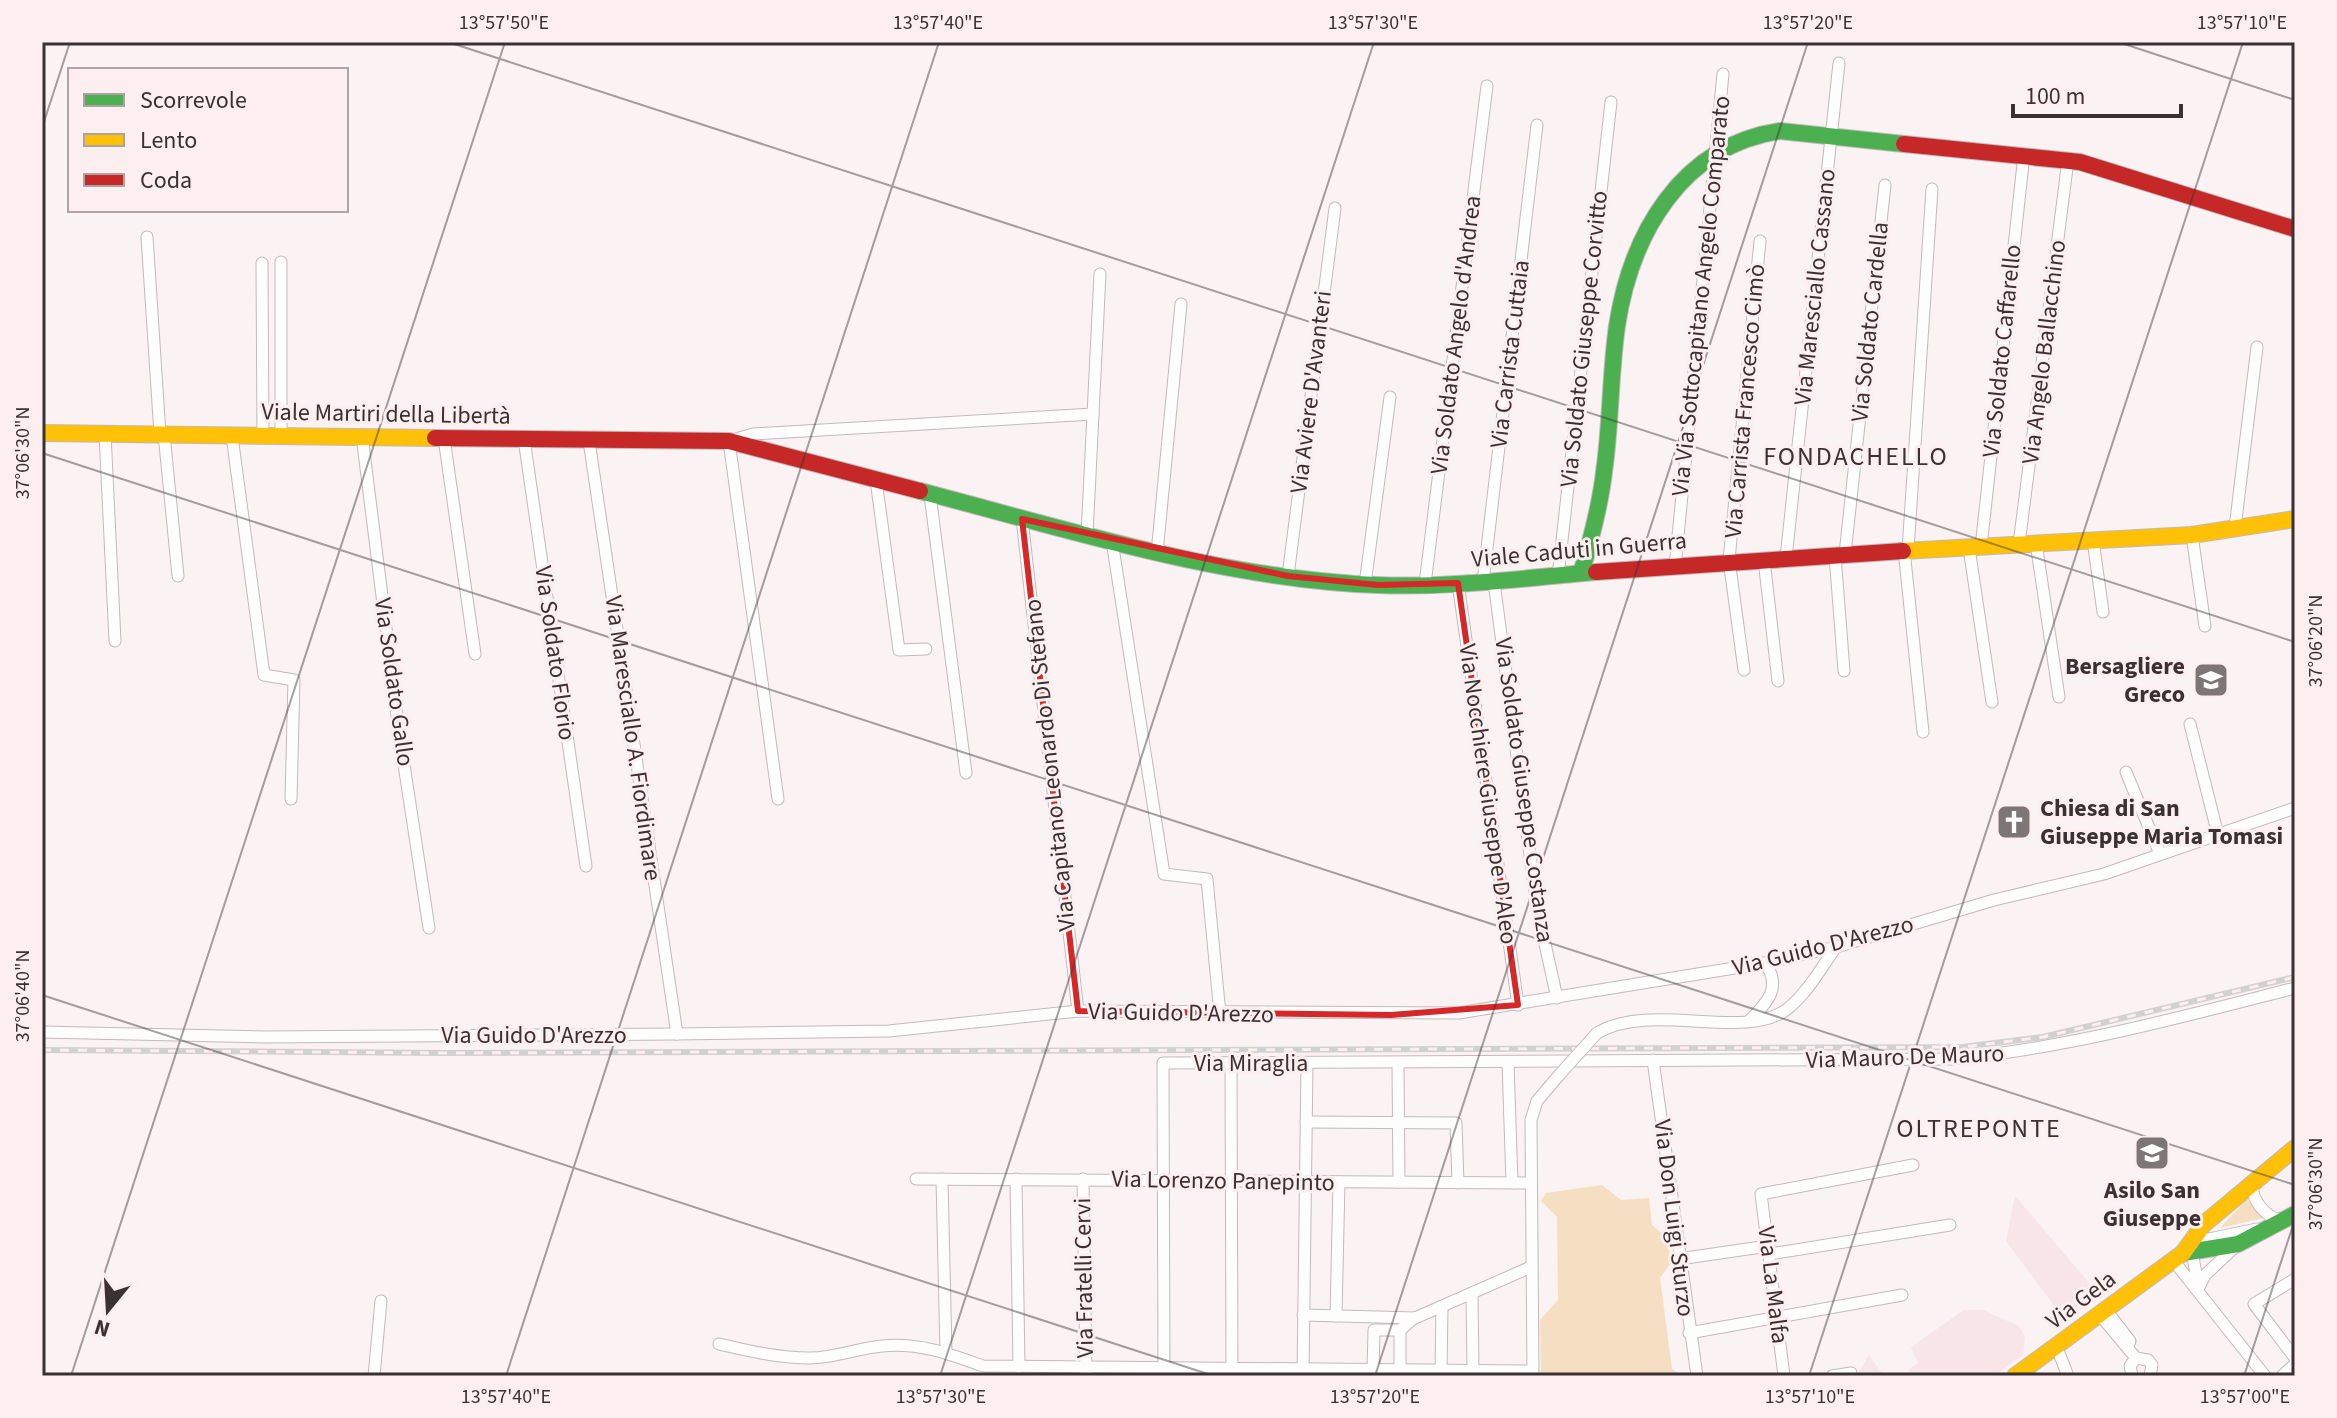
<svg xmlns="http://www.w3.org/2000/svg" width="2337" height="1418" viewBox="0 0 2337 1418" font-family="'Source Sans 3',sans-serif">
	<rect width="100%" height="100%" fill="#faf2f3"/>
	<g fill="#f7e5e7">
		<path d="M2015,1196L2098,1293L2064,1319L2006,1241Z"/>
		<path d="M1964,1310H1983L2019,1326L2025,1337L2023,1355L1994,1376H1912L1908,1370L1918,1363L1911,1347Z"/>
		<path d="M1869,1355L1884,1376H1857Z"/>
	</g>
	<g fill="#f6dec2">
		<path d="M1602,1185L1621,1200L1649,1198L1652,1225L1668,1239L1671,1263L1660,1278L1672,1369L1683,1376H1541L1540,1320L1558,1300L1557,1217L1541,1201L1546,1193Z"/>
		<path d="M2247,1199L2263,1218L2220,1228Z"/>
	</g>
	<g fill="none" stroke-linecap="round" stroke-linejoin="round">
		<defs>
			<g id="street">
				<path d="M147,237L160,434"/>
				<path d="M281,262V436"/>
				<path d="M262,263L263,437"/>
				<path d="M105,434L115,641"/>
				<path d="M164,434L178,576"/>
				<path d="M232,436L264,675L294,680L291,799"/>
				<path d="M362,436L399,732L429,928"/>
				<path d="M444,438L475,654"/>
				<path d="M524,439L586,866"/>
				<path d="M589,441L677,1034"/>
				<path d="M876,480L899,650L926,649"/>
				<path d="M930,495L966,773"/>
				<path d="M1022,519L1078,1011"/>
				<path d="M2235,528L2257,347"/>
				<path d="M1087,535L1100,274"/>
				<path d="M2192,535L2205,626"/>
				<path d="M2093,540L2103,612"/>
				<path d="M1112,541L1164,874L1207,879L1220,1014"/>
				<path d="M2036,543L2059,697"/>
				<path d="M2019,544L2068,160"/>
				<path d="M1981,547L2024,155"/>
				<path d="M1969,548L1992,702"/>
				<path d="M1904,550L1923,732"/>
				<path d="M1908,550L1932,189"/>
				<path d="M1157,553L1181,304"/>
				<path d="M1845,554L1885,185"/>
				<path d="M1835,555L1844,671"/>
				<path d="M1786,558L1839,63"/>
				<path d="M1764,560L1778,681"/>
				<path d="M1675,567L1723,74"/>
				<path d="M1288,576L1335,208"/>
				<path d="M1558,576L1611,102"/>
				<path d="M1483,582L1537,125"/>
				<path d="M1494,582L1537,908L1557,998"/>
				<path d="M1458,583L1518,1005"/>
				<path d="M1365,584L1390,397"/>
				<path d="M1425,584L1487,86"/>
				<path d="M1744,670L1729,560L1760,241"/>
				<path d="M2190,724L2218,835"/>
				<path d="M2126,772L2160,854"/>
				<path d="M778,799L729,441L753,434L1093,414"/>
				<path d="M1750,1020C1768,1002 1782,987 1765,963"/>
				<path d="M42,1032L265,1037L677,1034L889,1031L1078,1011L1459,1013L1765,963L1836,947L1994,900L2104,874L2295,808"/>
				<path d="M1597,1033C1651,1001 1742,1041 1786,1010C1807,994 1821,968 1836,947"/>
				<path d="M1653,1060L1697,1376"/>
				<path d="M1231,1063L1232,1376"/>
				<path d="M1398,1063L1399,1182"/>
				<path d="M1508,1063L1512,1183"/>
				<path d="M1306,1122L1456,1123L1458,1183"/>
				<path d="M916,1179L1530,1183"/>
				<path d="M942,1179L946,1353"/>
				<path d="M1016,1179L1019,1367"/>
				<path d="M1083,1179L1086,1376"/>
				<path d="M2253,1182C2250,1199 2266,1219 2283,1220"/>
				<path d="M2192,1236L2204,1240L2257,1229"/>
				<path d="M2184,1253L2193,1257L2198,1285"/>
				<path d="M1770,1254L1950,1225"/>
				<path d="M1679,1259L1768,1246"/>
				<path d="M2173,1260L2265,1376"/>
				<path d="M2295,1279L2254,1304L2295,1358"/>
				<path d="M2198,1289L2205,1275L2237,1245"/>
				<path d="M1472,1293L1473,1371"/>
				<path d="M2106,1310L2130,1341L2128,1346"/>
				<path d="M1303,1315L1415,1318L1531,1267"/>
				<path d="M2100,1315L2136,1358L2148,1360L2152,1365L2150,1376"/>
				<path d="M1336,1316L1339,1182"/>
				<path d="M1400,1330V1371"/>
				<path d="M1689,1333L1902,1295"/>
				<path d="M719,1344C749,1351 779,1358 810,1358C835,1358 858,1348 882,1346C918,1342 950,1354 983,1366L1532,1371"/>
				<path d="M2057,1348L2068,1376"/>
				<path d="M1373,1370L1374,1330H1400L1414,1318"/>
				<path d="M1441,1371L1442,1306"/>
				<path d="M374,1376L381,1301"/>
				<path d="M1164,1376L1163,1063L1952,1059C2069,1048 2181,1017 2295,988"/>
				<path d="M1303,1376L1307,1063"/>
				<path d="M1533,1376L1531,1120L1537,1101L1560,1074"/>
				<path d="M1784,1376L1761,1194L1913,1165"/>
				<path d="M1832,1376L1851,1373"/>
				<path d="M2132,1376L2130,1366L2136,1358"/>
				<path d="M2282,1376L2295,1364"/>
			</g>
			<g id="fast">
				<path d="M920,491C1070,530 1222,579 1377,585C1450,588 1524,578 1596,572"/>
				<path d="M1581,573C1591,540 1600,507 1604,472C1611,424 1610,375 1617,326C1631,234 1681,146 1780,131L1904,144"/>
				<path d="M2183,1253L2238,1244L2295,1214"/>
			</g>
			<g id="slow">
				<path d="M42,433L435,438"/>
				<path d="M1903,551L2192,535L2295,519"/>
				<path d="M2183,1253L2204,1224L2295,1148"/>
				<path d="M2015,1376L2183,1253"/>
			</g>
			<g id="jam">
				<path d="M1904,144L2080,162L2295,229"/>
				<path d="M435,438L729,441L920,491"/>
				<path d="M1596,572L1903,551"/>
			</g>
		</defs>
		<use href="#street" stroke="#c2babb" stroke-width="13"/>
		<use href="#fast" stroke="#c2babb" stroke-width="18"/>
		<use href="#slow" stroke="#c2babb" stroke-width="18"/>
		<use href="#jam" stroke="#c2babb" stroke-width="18"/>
		<use href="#street" stroke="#fefdfd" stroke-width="11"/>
		<use href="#fast" stroke="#4caf50" stroke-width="16"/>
		<use href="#slow" stroke="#ffc107" stroke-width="16"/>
		<use href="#jam" stroke="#c62828" stroke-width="16"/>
		<defs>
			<path id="rail" d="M42,1050L445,1053L1963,1047L2043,1037L2295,977"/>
		</defs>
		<use href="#rail" stroke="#d2d0d0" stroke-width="6"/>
		<use href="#rail" stroke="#fdeef0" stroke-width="3" stroke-dasharray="9" stroke-linecap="butt"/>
		<defs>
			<path id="street-bridge" d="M1560,1074L1597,1033"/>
		</defs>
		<use href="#street-bridge" stroke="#c2babb" stroke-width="13" stroke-linecap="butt"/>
		<use href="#street-bridge" stroke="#fefdfd" stroke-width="11"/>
	</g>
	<path fill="none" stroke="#d62828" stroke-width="6" stroke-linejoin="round" d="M1022,519L1288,576L1378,585L1458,583L1518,1005L1391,1015L1078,1011Z"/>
	<path fill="none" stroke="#3a3132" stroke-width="2" stroke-opacity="0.45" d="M448,42L2295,642M2118,42L2295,100M42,128L70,42M42,453L2295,1185M42,995L1214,1376M71,1376L505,42M506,1376L939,42M940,1376L1374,42M1375,1376L1808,42M1809,1376L2243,42M2244,1376L2295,1219"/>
	<defs>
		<symbol id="school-square" viewBox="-11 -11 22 22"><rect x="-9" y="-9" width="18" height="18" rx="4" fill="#7d7576" stroke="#fdeef0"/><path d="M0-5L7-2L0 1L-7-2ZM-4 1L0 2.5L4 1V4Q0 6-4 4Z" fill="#fff"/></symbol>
		<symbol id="church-square" viewBox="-11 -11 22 22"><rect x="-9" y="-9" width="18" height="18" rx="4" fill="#7d7576" stroke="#fdeef0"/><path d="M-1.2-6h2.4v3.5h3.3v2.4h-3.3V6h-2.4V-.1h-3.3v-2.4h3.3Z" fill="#fff"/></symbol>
	</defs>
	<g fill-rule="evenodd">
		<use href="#school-square" x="2191" y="660" width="40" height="40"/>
		<use href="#church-square" x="1994" y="802" width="40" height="40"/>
		<use href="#school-square" x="2132" y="1133" width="40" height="40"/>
	</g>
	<g text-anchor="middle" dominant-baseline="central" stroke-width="6" stroke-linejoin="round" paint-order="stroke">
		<g font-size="24" fill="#3a3132" stroke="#fdeef0">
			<text transform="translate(1815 287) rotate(-84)">Via Maresciallo Cassano</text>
			<text transform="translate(1701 296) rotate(-84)">Via Via Sottocapitano Angelo Comparato</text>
			<text transform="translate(1870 322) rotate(-84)">Via Soldato Cardella</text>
			<text transform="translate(1456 335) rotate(-83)">Via Soldato Angelo d'Andrea</text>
			<text transform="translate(1584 339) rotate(-84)">Via Soldato Giuseppe Corvitto</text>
			<text transform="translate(2002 351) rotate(-84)">Via Soldato Caffarello</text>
			<text transform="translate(2044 352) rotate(-83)">Via Angelo Ballacchino</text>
			<text transform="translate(1510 354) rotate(-83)">Via Carrista Cuttaia</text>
			<text transform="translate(1311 392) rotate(-83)">Via Aviere D'Avanteri</text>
			<text transform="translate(1745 401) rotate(-85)">Via Carrista Francesco Cimò</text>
			<text transform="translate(386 414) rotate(1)">Viale Martiri della Libertà</text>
			<text transform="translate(1579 550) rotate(-5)">Viale Caduti in Guerra</text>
			<text transform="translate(555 653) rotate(82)">Via Soldato Florio</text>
			<text transform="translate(394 682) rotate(82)">Via Soldato Gallo</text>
			<text transform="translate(633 738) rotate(82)">Via Maresciallo A. Fiordimare</text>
			<text transform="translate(1050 765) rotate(-96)">Via Capitano Leonardo Di Stefano</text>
			<text transform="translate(1524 790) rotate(82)">Via Soldato Giuseppe Costanza</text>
			<text transform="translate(1488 794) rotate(82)">Via Nocchiere Giuseppe D'Aleo</text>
			<text transform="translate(1823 946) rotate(-14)">Via Guido D'Arezzo</text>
			<text transform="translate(1181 1013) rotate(1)">Via Guido D'Arezzo</text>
			<text x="534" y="1035">Via Guido D'Arezzo</text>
			<text transform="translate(1905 1057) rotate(-2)">Via Mauro De Mauro</text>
			<text x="1251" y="1063">Via Miraglia</text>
			<text transform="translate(1223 1181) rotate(1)">Via Lorenzo Panepinto</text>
			<text transform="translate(1674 1218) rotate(83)">Via Don Luigi Sturzo</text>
			<text transform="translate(1084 1278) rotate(-91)">Via Fratelli Cervi</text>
			<text transform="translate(1773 1285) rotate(83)">Via La Malfa</text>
			<text transform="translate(2081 1300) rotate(-37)">Via Gela</text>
		</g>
		<g font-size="24" font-weight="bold" fill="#3a3132" stroke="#fdeef0" text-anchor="end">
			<text x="2185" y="666">Bersagliere<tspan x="2185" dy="28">Greco</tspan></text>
			<text x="2040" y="808" text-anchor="start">Chiesa di San<tspan x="2040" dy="28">Giuseppe Maria Tomasi</tspan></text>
			<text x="2152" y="1190" text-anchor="middle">Asilo San<tspan x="2152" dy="28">Giuseppe</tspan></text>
		</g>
		<g font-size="26" letter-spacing="2" fill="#3a3132" stroke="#fdeef0">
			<text x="1856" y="456">FONDACHELLO</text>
			<text x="1979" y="1128">OLTREPONTE</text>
		</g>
	</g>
	<rect width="2337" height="1418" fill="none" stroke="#fdeef0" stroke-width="88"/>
	<rect x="68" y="68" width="280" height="144" fill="#fdeef0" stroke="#afa2a4" stroke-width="2"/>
	<rect x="84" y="94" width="40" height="12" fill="#4caf50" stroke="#afa2a4" stroke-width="2"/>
	<text x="140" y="108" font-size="24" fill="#3a3132">Scorrevole</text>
	<rect x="84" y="134" width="40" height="12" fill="#ffc107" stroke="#afa2a4" stroke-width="2"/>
	<text x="140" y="148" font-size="24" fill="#3a3132">Lento</text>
	<rect x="84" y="174" width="40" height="12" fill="#c62828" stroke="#afa2a4" stroke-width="2"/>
	<text x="140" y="188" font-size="24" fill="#3a3132">Coda</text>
	<g transform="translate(108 1310) rotate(198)" stroke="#fdeef0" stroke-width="6" paint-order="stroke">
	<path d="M0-6L14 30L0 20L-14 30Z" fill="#3a3132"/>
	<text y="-12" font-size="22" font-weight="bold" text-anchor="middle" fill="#3a3132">N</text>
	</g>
	<path d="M2013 104v12h168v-12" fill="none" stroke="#3a3132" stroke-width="4"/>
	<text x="2025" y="104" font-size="24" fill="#3a3132" stroke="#fdeef0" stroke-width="6" paint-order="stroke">100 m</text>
	<rect x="44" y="44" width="2249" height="1330" fill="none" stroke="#3a3132" stroke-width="3"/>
	<g font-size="20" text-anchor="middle" fill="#3a3132">
		<text x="504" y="29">13°57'50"E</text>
		<text x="938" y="29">13°57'40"E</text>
		<text x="1373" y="29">13°57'30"E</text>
		<text x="1808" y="29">13°57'20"E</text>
		<text x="2242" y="29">13°57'10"E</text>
		<text transform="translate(22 453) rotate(-90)" y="7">37°06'30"N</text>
		<text transform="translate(2315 641) rotate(-90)" y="7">37°06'20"N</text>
		<text transform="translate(22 996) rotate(-90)" y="7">37°06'40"N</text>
		<text transform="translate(2315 1184) rotate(-90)" y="7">37°06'30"N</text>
		<text x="506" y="1403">13°57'40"E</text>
		<text x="941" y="1403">13°57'30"E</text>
		<text x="1375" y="1403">13°57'20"E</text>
		<text x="1810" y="1403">13°57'10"E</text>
		<text x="2245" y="1403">13°57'00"E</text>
	</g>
</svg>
